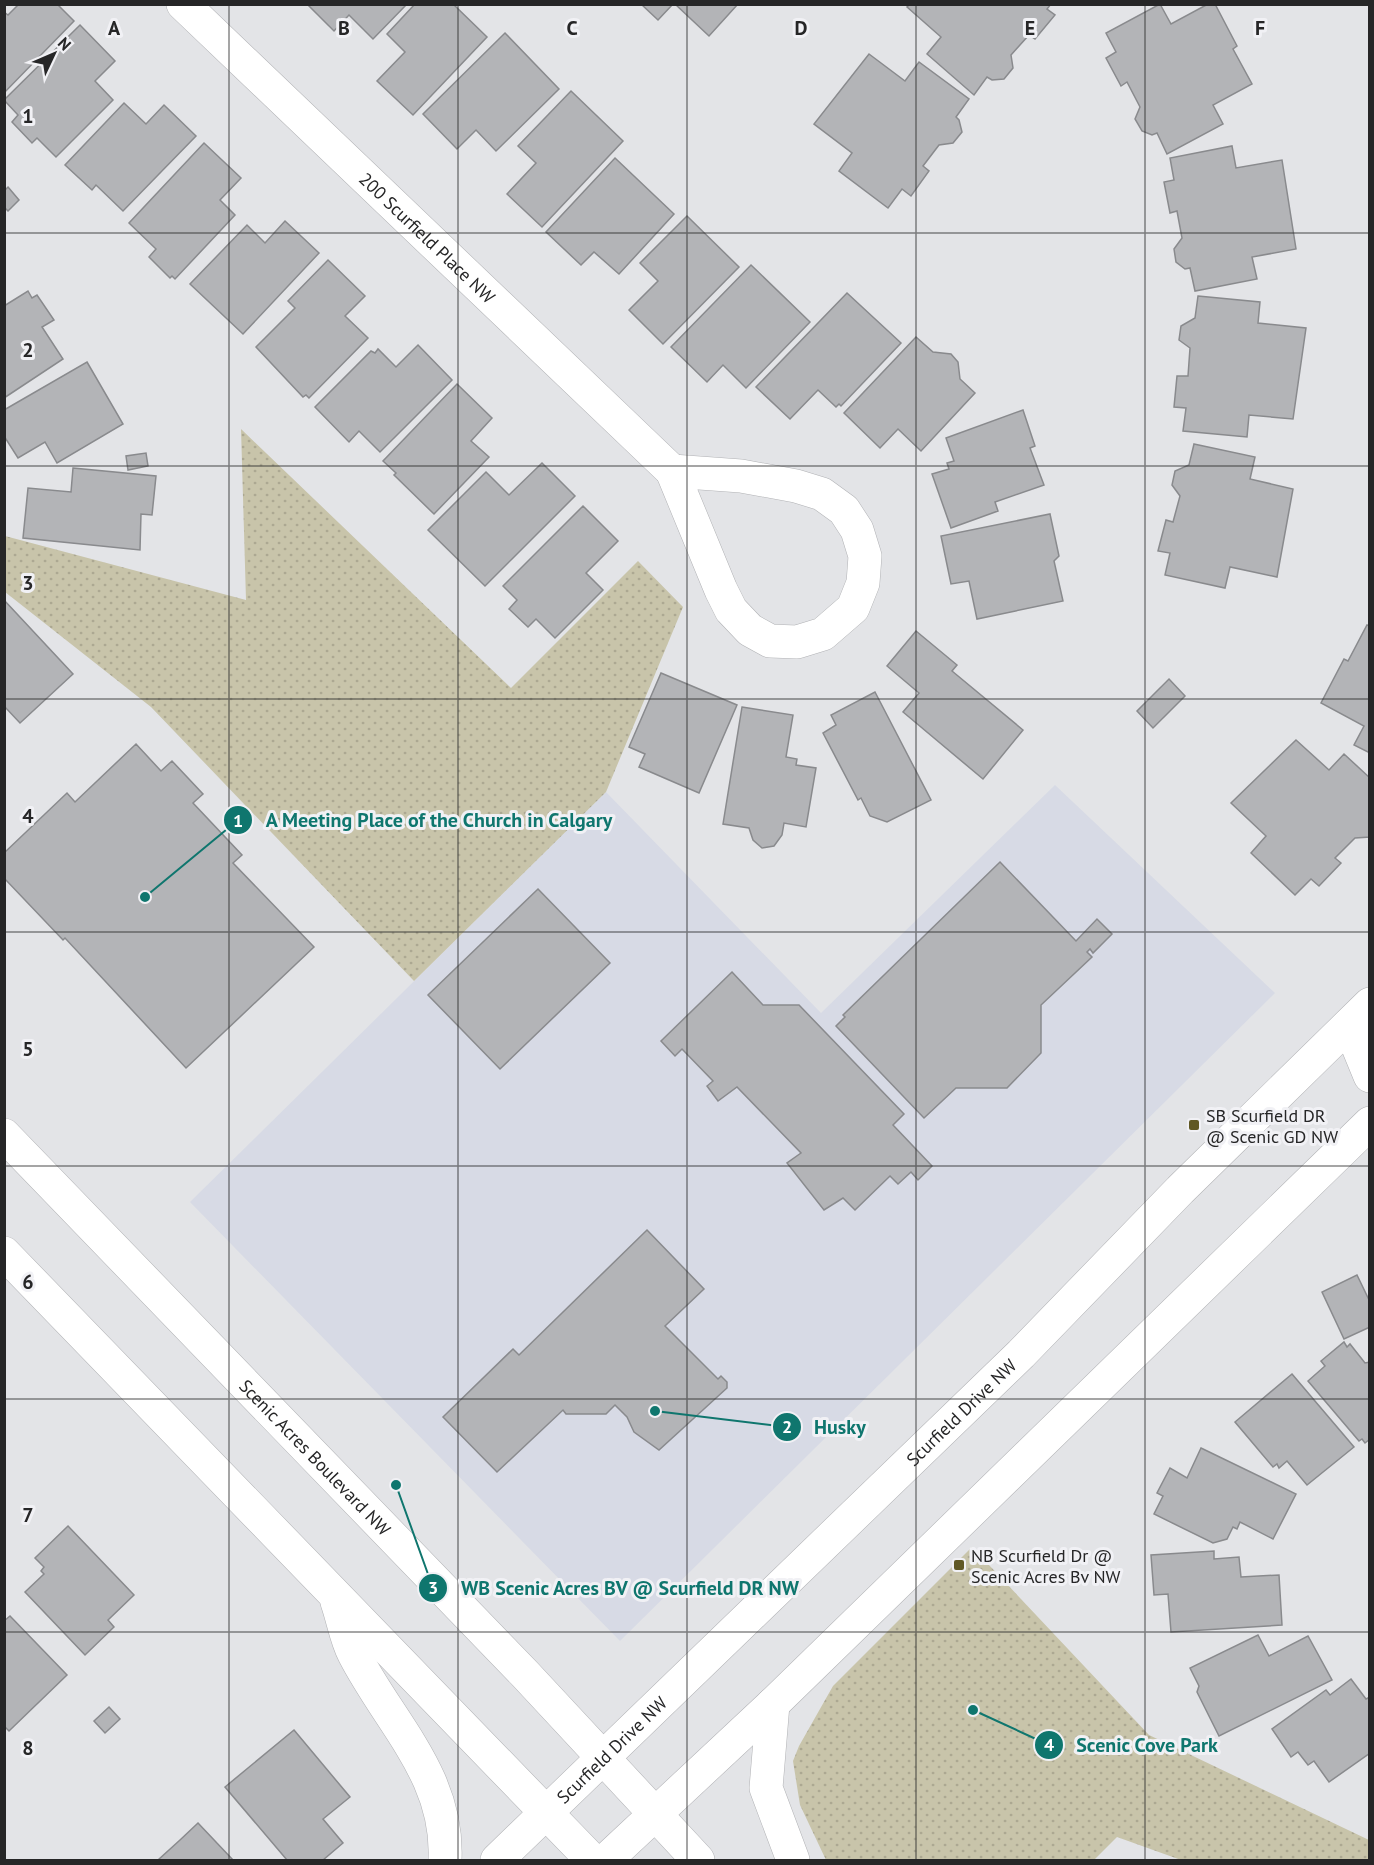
<svg xmlns="http://www.w3.org/2000/svg" width="1374" height="1865" viewBox="0 0 1374 1865" font-family="'PT Sans',sans-serif">
	<defs>
		<pattern id="park-dots" width="8" height="8" patternUnits="userSpaceOnUse" patternTransform="scale(1.5)"><rect width="8" height="8" fill="#c8c4aa"/><path d="M2 2h.1M6 6h.1" fill="none" stroke="#aca892" stroke-width="1.8" stroke-linecap="round"/></pattern>
	</defs>
	<rect width="100%" height="100%" fill="#e3e4e7"/>
	<path fill="#d7dae5" d="M1055,785L1275,993L620,1641L190,1202L606,792L821,1013Z"/>
	<g fill="url(#park-dots)">
		<path d="M241,429L511,688L638,561L683,607L606,792L414,981L151,707L5,592V536L246,600Z"/>
		<path d="M972,1547L1149,1735L1369,1840V1860H1181L1117,1837L1094,1860H826L800,1805L793,1761L799,1746L833,1686Z"/>
	</g>
	<g fill="#b3b4b7" stroke="#898a8d" stroke-width="1.5">
		<path d="M19,4H57L74,21L4,93V12L8,15Z"/>
		<path d="M307,4H407L373,39L349,15L334,31Z"/>
		<path d="M415,4H453L487,37L413,115L377,81L405,52L387,34Z"/>
		<path d="M641,4H673L658,20Z"/>
		<path d="M675,4H738L709,36Z"/>
		<path d="M910,4H1051L1047,9L1055,15L1035,39L1029,35L1011,55L1013,68L1004,79L992,80L987,77L974,95L927,54L941,37L907,7Z"/>
		<path d="M1160,4L1171,24L1208,4H1215L1237,46L1233,49L1252,84L1213,105L1223,124L1167,154L1157,133L1152,135L1142,131L1135,119L1140,107L1127,82L1121,86L1106,58L1116,52L1106,33Z"/>
		<path d="M80,25L115,61L95,81L113,100L56,157L37,138L32,143L12,122L18,115L4,100Z"/>
		<path d="M505,33L559,89L496,151L476,130L457,149L423,114Z"/>
		<path d="M869,54L905,81L919,62L969,99L956,117L959,120L962,132L953,143L939,145L923,166L929,171L911,196L902,189L888,208L839,171L852,153L814,124Z"/>
		<path d="M571,91L623,141L542,227L507,194L536,163L518,146Z"/>
		<path d="M124,103L146,124L164,105L196,136L123,211L96,185L92,190L65,165Z"/>
		<path d="M204,143L241,178L220,200L235,215L175,279L172,276L170,278L149,257L156,249L129,223Z"/>
		<path d="M1232,146L1236,168L1282,160L1296,249L1252,257L1257,279L1195,291L1190,268L1185,269L1176,262L1174,249L1182,238L1177,211L1170,213L1164,182L1174,180L1170,158Z"/>
		<path d="M615,158L674,214L619,274L594,252L581,265L546,232Z"/>
		<path d="M8,187L19,200L8,211L4,207V191Z"/>
		<path d="M687,216L739,267L663,344L629,310L658,281L640,263Z"/>
		<path d="M285,221L319,253L243,334L190,284L247,225L265,243Z"/>
		<path d="M328,260L365,296L345,316L368,338L309,398L306,395L303,397L256,347L295,308L288,301Z"/>
		<path d="M751,265L810,322L746,388L723,365L707,382L671,347Z"/>
		<path d="M28,291L32,298L37,295L54,320L42,327L63,359L4,398V306Z"/>
		<path d="M847,293L901,343L841,406L839,404L836,407L818,390L790,419L756,387Z"/>
		<path d="M1198,296L1260,302L1258,323L1306,328L1293,419L1249,415L1247,437L1183,431L1186,408L1174,407L1177,376H1188L1190,348L1179,340L1181,326L1195,318Z"/>
		<path d="M916,337L933,352L951,354L958,362L960,379L975,393L921,451L898,429L880,448L844,413Z"/>
		<path d="M418,345L452,380L380,452L359,431L349,442L315,407L371,351L375,353L378,349L396,367Z"/>
		<path d="M87,362L123,424L57,463L45,442L18,458L4,436V410Z"/>
		<path d="M457,384L492,418L471,441L489,457L434,514L394,475L396,473L383,461Z"/>
		<path d="M1023,410L1035,446L1030,448L1044,485L995,502L998,511L951,528L932,474L949,469L947,463L954,461L946,438Z"/>
		<path d="M1194,444L1255,457L1250,479L1293,489L1277,577L1230,567L1225,588L1165,575L1170,553L1158,551L1166,520L1173,522L1180,496L1172,485L1175,471L1189,465Z"/>
		<path d="M146,453L148,466L128,470L126,456Z"/>
		<path d="M542,463L575,496L485,586L428,530L486,472L509,495Z"/>
		<path d="M73,468L156,476L152,515L141,514L140,550L23,538L28,488L71,492Z"/>
		<path d="M583,506L618,541L586,573L603,590L555,638L536,619L528,627L509,609L517,600L503,586Z"/>
		<path d="M1050,514L1059,556L1054,561L1063,601L977,619L969,581L951,584L941,536Z"/>
		<path d="M4,600L73,674L20,723L4,706Z"/>
		<path d="M1367,625L1370,626V753L1354,745L1364,726L1321,703L1344,659L1348,661Z"/>
		<path d="M916,631L957,665L952,671L1023,730L983,779L903,712L919,693L887,666Z"/>
		<path d="M661,673L737,705L699,793L639,767L645,754L629,747Z"/>
		<path d="M1169,679L1185,696L1153,728L1137,711Z"/>
		<path d="M875,692L931,800L887,822L870,816L861,798L858,800L823,733L836,725L831,715Z"/>
		<path d="M742,707L793,715L786,757L797,759L796,765L816,768L806,827L784,823L782,835L774,846L762,848L753,840L749,828L723,824Z"/>
		<path d="M1296,740L1329,770L1344,754L1370,778V837L1355,838L1335,858L1341,863L1319,886L1311,879L1295,895L1251,853L1266,836L1231,803Z"/>
		<path d="M136,744L161,771L172,761L203,794L193,803L242,855L233,863L314,947L186,1068L65,938L63,940L4,878V853L67,793L75,802Z"/>
		<path d="M1000,862L1076,941L1097,919L1112,934L1093,953L1090,949L1087,952L1092,957L1041,1005V1053L1007,1088H956L924,1118L836,1026L845,1017L843,1015Z"/>
		<path d="M538,889L610,963L500,1069L428,995Z"/>
		<path d="M732,972L763,1005H799L904,1114L893,1125L932,1166L918,1180L911,1172L898,1184L890,1176L855,1210L843,1198L824,1210L787,1163L801,1153L737,1087L718,1101L707,1086L713,1081L682,1049L675,1056L661,1041Z"/>
		<path d="M647,1230L704,1289L665,1326L718,1379L721,1376L727,1382V1388L659,1450L634,1432L627,1417L615,1405L606,1414H566L563,1410L497,1472L443,1417L513,1349L519,1355Z"/>
		<path d="M1357,1275L1370,1302V1327L1344,1339L1322,1292Z"/>
		<path d="M1344,1342L1347,1347L1350,1344L1365,1363L1370,1362V1439L1365,1443L1362,1439L1359,1441L1308,1381L1325,1366L1321,1361Z"/>
		<path d="M1292,1374L1354,1447L1307,1485L1287,1461L1279,1468L1277,1464L1273,1467L1235,1422Z"/>
		<path d="M1201,1448L1296,1494L1273,1539L1240,1522L1237,1529L1233,1527L1227,1539L1213,1543L1154,1514L1163,1496L1157,1493L1170,1468L1187,1478Z"/>
		<path d="M68,1526L134,1595L108,1620L114,1627L85,1655L25,1592L44,1574L41,1571L44,1567L35,1558Z"/>
		<path d="M1214,1551V1559L1239,1557L1241,1577L1279,1575L1282,1625L1171,1632L1168,1594L1154,1595L1151,1555Z"/>
		<path d="M10,1616L67,1675L9,1731L4,1726V1621Z"/>
		<path d="M1258,1635L1269,1656L1308,1636L1332,1680L1219,1736L1197,1692L1199,1686L1190,1668Z"/>
		<path d="M1351,1679L1366,1699L1370,1697V1753L1329,1782L1314,1761L1308,1765L1298,1752L1291,1757L1272,1729L1326,1690L1330,1695Z"/>
		<path d="M109,1707L120,1719L105,1733L94,1721Z"/>
		<path d="M294,1730L350,1797L323,1819L343,1843L323,1860H287L225,1787Z"/>
		<path d="M198,1823L233,1860H158L180,1840Z"/>
	</g>
	<g fill="none" stroke-linecap="round" stroke-linejoin="round">
		<defs>
			<g id="minor">
				<path id="s1" d="M183,4L672,471"/>
				<path d="M672,471L741,476L796,486L822,494L844,510L857,530L865,556L863,583L853,608L823,634L797,642L770,641L750,630L731,610L721,590Z"/>
				<path d="M1349,1025L1370,1076"/>
			</g>
			<g id="tertiary">
				<path id="s2" d="M4,1135L525,1674L698,1860"/>
				<path d="M4,1253L592,1860"/>
				<path d="M337,1602C343,1619 346,1639 354,1654C390,1724 449,1776 445,1860"/>
				<path d="M773,1704L766,1788L793,1860"/>
				<path id="s3" d="M497,1860L1021,1354L1180,1190L1370,1004"/>
				<path d="M606,1860L773,1704L1370,1123"/>
			</g>
		</defs>
		<use href="#minor" stroke="#b1b2b5" stroke-width="34"/>
		<use href="#tertiary" stroke="#b1b2b5" stroke-width="34"/>
		<use href="#minor" stroke="#fff" stroke-width="33"/>
		<use href="#tertiary" stroke="#fff" stroke-width="33"/>
	</g>
	<path fill="none" stroke="#262627" stroke-width="1.5" stroke-opacity="0.55" d="M229,4V1860M458,4V1860M687,4V1860M916,4V1860M1145,4V1860M4,233H1370M4,466H1370M4,699H1370M4,932H1370M4,1166H1370M4,1399H1370M4,1632H1370"/>
	<g fill="#605824" stroke="#f1f1f5" stroke-width="2">
		<rect x="1188" y="1119" width="12" height="12" rx="3"/>
		<rect x="953" y="1559" width="12" height="12" rx="3"/>
	</g>
	<g text-anchor="middle" dominant-baseline="central" stroke-width="6" stroke-linejoin="round" paint-order="stroke">
		<g font-size="18" fill="#262627" stroke="#f1f1f5">
			<text stroke="none"><textPath href="#s1" startOffset="338">200 Scurfield Place NW</textPath></text>
			<text stroke="none"><textPath href="#s3" startOffset="645">Scurfield Drive NW</textPath></text>
			<text stroke="none"><textPath href="#s2" startOffset="448">Scenic Acres Boulevard NW</textPath></text>
			<text stroke="none"><textPath href="#s3" startOffset="159">Scurfield Drive NW</textPath></text>
		</g>
		<g font-size="18" fill="#262627" stroke="#f1f1f5" text-anchor="start">
			<text x="1206" y="1115">SB Scurfield DR<tspan x="1206" dy="21">@ Scenic GD NW</tspan></text>
			<text x="971" y="1555">NB Scurfield Dr @<tspan x="971" dy="21">Scenic Acres Bv NW</tspan></text>
		</g>
	</g>
	<g font-size="20" text-anchor="middle" font-weight="bold" fill="#262627" stroke="#f1f1f5" stroke-width="6" stroke-linejoin="round" paint-order="stroke">
		<text x="114" y="35">A</text>
		<text x="344" y="35">B</text>
		<text x="572" y="35">C</text>
		<text x="801" y="35">D</text>
		<text x="1030" y="35">E</text>
		<text x="1260" y="35">F</text>
		<text x="28" y="123">1</text>
		<text x="28" y="357">2</text>
		<text x="28" y="590">3</text>
		<text x="28" y="823">4</text>
		<text x="28" y="1056">5</text>
		<text x="28" y="1289">6</text>
		<text x="28" y="1522">7</text>
		<text x="28" y="1755">8</text>
	</g>
	<path fill="none" stroke="#0f766e" stroke-width="2" d="M145 897L238 820M655 1411L787 1427M396 1485L433 1588M973 1710L1049 1745"/>
	<g fill="#0f766e" stroke="#f1f1f5" stroke-width="2">
		<circle cx="145" cy="897" r="6"/>
		<circle cx="655" cy="1411" r="6"/>
		<circle cx="396" cy="1485" r="6"/>
		<circle cx="973" cy="1710" r="6"/>
		<circle cx="238" cy="820" r="15"/>
		<circle cx="787" cy="1427" r="15"/>
		<circle cx="433" cy="1588" r="15"/>
		<circle cx="1049" cy="1745" r="15"/>
	</g>
	<g font-size="18" text-anchor="middle" font-weight="bold" fill="#fff">
		<text x="238" y="827">1</text>
		<text x="787" y="1433">2</text>
		<text x="433" y="1594">3</text>
		<text x="1049" y="1751">4</text>
	</g>
	<g font-size="20" text-anchor="middle" font-weight="bold" fill="#0f766e" stroke="#f1f1f5" stroke-width="6" stroke-linejoin="round" paint-order="stroke">
		<text x="439" y="827">A Meeting Place of the Church in Calgary</text>
		<text x="840" y="1434">Husky</text>
		<text x="630" y="1595">WB Scenic Acres BV @ Scurfield DR NW</text>
		<text x="1147" y="1752">Scenic Cove Park</text>
	</g>
	<rect width="1374" height="1865" fill="none" stroke="#262627" stroke-width="12"/>
	<g transform="translate(54 54) rotate(46)" stroke="#f1f1f5" stroke-width="4.5" paint-order="stroke">
	<path d="M0-4.5L10 22L0 15L-10 22Z" fill="#262627"/>
	<text y="-9" font-size="16" font-weight="bold" text-anchor="middle" fill="#262627">N</text>
	</g>
</svg>
